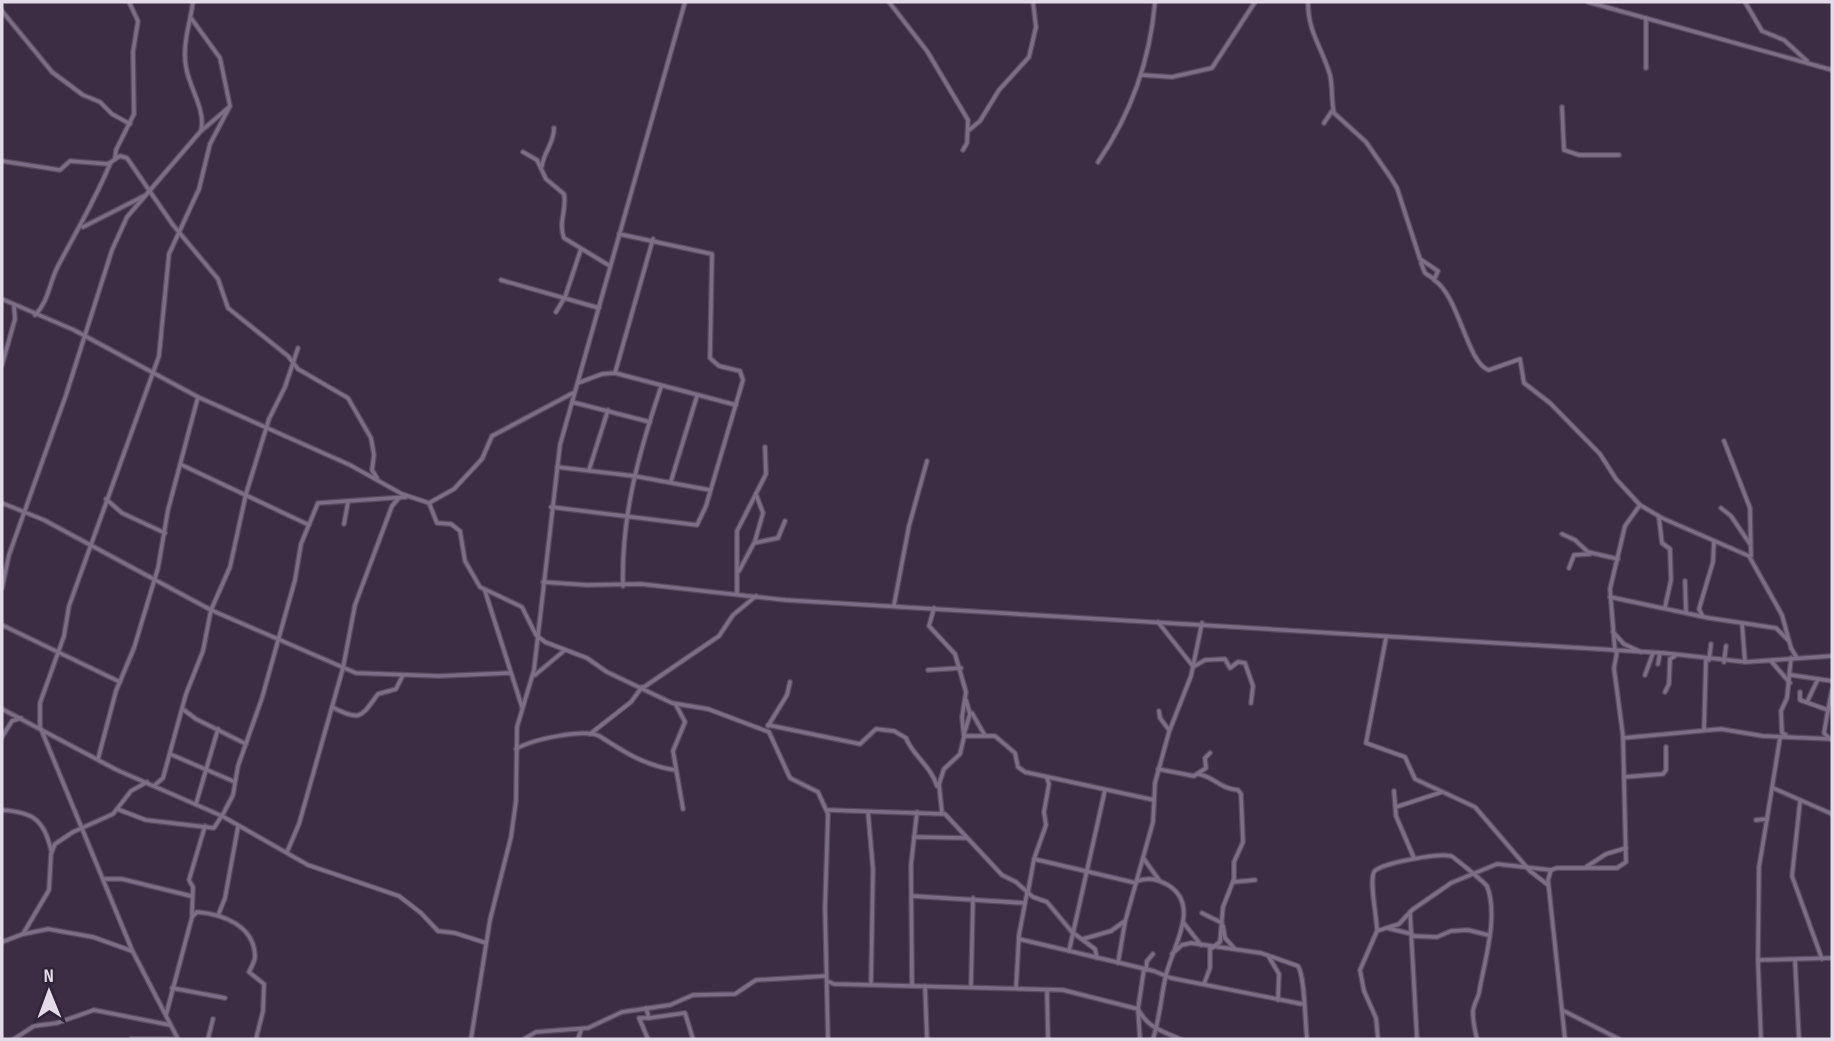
<svg xmlns="http://www.w3.org/2000/svg" width="1834" height="1041" viewBox="0 0 1834 1041" font-family="'Sofia Sans Condensed',sans-serif">
	<rect width="100%" height="100%" fill="#3c2d44"/>
	<g fill="none" stroke-linecap="round" stroke-linejoin="round">
		<defs>
			<g id="minor">
				<path d="M193,2C190,24 182,44 186,67C189,87 206,110 201,130"/>
				<path d="M889,2L927,51L968,120L967,143L963,150"/>
				<path d="M1308,2C1308,33 1322,47 1330,75C1333,88 1331,100 1334,113L1366,142L1391,178L1397,188L1420,259L1438,271L1434,280C1459,295 1467,364 1489,370L1520,359L1524,383L1550,403L1600,454L1616,479L1640,505L1662,518L1749,556L1782,615L1791,648L1797,658"/>
				<path d="M1588,2L1832,70"/>
				<path d="M1745,2L1762,31L1784,40L1807,61"/>
				<path d="M2,11L52,72L83,95L100,102L112,114L130,124"/>
				<path d="M1646,68V18"/>
				<path d="M1142,75L1172,77L1212,68L1255,2"/>
				<path d="M1562,107L1564,150L1579,155H1619"/>
				<path d="M1324,123L1332,111"/>
				<path d="M969,130L980,121L999,90L1029,57L1036,27L1033,2"/>
				<path d="M523,152L537,160L546,179L564,194C567,210 558,222 564,238L610,266"/>
				<path d="M115,159L116,150L134,114L133,52L138,21L129,2"/>
				<path d="M2,161L60,170L70,161L108,164L120,156L127,158L173,225L218,279L228,308L288,356L298,369L348,398L371,438L374,455L372,470L377,478"/>
				<path d="M1098,162C1131,114 1150,60 1155,2"/>
				<path d="M542,166C544,151 554,144 554,128"/>
				<path d="M83,227L144,196"/>
				<path d="M1421,263L1425,273L1434,279"/>
				<path d="M501,280L599,308"/>
				<path d="M2,299L74,330L198,397L350,465L402,494L429,503L437,523L451,524L460,531L465,561L480,587L522,607L536,635L545,642L587,658L607,672L672,703L708,709L769,732L790,778L818,792L828,814L825,908L828,1039"/>
				<path d="M556,312L565,297L581,249"/>
				<path d="M35,315C49,301 49,283 58,266C76,232 95,200 110,164"/>
				<path d="M2,365L15,319L14,306"/>
				<path d="M615,373L653,239"/>
				<path d="M578,383L602,374L615,373L736,405"/>
				<path d="M572,402L650,422"/>
				<path d="M1724,441L1750,508L1751,556"/>
				<path d="M182,465L309,525"/>
				<path d="M557,467L634,476L710,490"/>
				<path d="M589,470L608,410"/>
				<path d="M671,481L697,396"/>
				<path d="M106,499L122,513L165,533"/>
				<path d="M2,503L44,520L211,610L356,673L439,676L510,673"/>
				<path d="M429,503L454,489L482,459L492,436L573,393"/>
				<path d="M551,507L697,525L706,506L743,380L740,371L719,366L710,358L712,254L619,234"/>
				<path d="M1721,508L1731,516L1750,544"/>
				<path d="M1659,518L1662,543L1670,549L1671,580L1665,607"/>
				<path d="M344,524L348,502"/>
				<path d="M1562,534L1575,540L1588,552L1618,559"/>
				<path d="M755,541L763,513L756,494"/>
				<path d="M1569,568L1574,555L1590,554"/>
				<path d="M739,571L754,543L778,538L785,521"/>
				<path d="M1685,581L1686,612"/>
				<path d="M543,582L587,585L641,584L785,600L1664,653L1746,662L1832,656"/>
				<path d="M623,586C621,516 639,452 661,387"/>
				<path d="M2,588L9,555L66,395L112,250L127,217L200,132L228,108"/>
				<path d="M485,591L522,707"/>
				<path d="M737,594V531L766,474L765,447"/>
				<path d="M1610,597L1709,618L1776,628L1788,640"/>
				<path d="M894,605L909,526L927,461"/>
				<path d="M934,608L929,626L955,654L966,692L962,717L964,737L960,754L944,769L939,784L942,813"/>
				<path d="M1702,615L1699,609L1713,562L1714,541"/>
				<path d="M1158,622L1192,665"/>
				<path d="M1742,623L1745,662"/>
				<path d="M2,625L120,682"/>
				<path d="M1613,632L1624,644L1641,652"/>
				<path d="M1386,638L1366,743L1405,757L1415,779L1475,807L1530,871L1548,885"/>
				<path d="M1615,651L1610,589L1625,526L1640,505"/>
				<path d="M1709,660L1711,644"/>
				<path d="M1771,661L1790,683"/>
				<path d="M1724,662L1726,646"/>
				<path d="M1658,664L1660,653"/>
				<path d="M1193,667L1205,660L1225,659L1230,668L1238,662L1245,663L1253,686L1251,703"/>
				<path d="M928,670L961,668"/>
				<path d="M535,675L565,650"/>
				<path d="M1645,675L1653,653"/>
				<path d="M1791,675L1832,681"/>
				<path d="M644,687L719,636L733,615L756,596"/>
				<path d="M1665,692L1669,684L1670,659L1675,656"/>
				<path d="M1800,692V700L1828,710L1824,733L1830,739"/>
				<path d="M1807,702L1818,679"/>
				<path d="M676,705L685,722L673,751L683,809"/>
				<path d="M332,707C361,722 361,717 378,694L396,689L403,675"/>
				<path d="M2,709L117,770L222,816L308,865L399,896L421,913L438,931L455,933L486,943"/>
				<path d="M184,710L196,719L246,744"/>
				<path d="M1828,710L1832,690"/>
				<path d="M1159,711L1160,718L1169,730"/>
				<path d="M972,713L984,734"/>
				<path d="M768,725L860,744L876,729L894,731L906,738C913,756 931,766 937,786"/>
				<path d="M768,726L787,695L790,682"/>
				<path d="M40,727V703L64,636L69,606L159,356L169,254L199,189L210,144L230,106L220,58L191,18"/>
				<path d="M41,729L132,950L178,1039"/>
				<path d="M1704,730L1706,659"/>
				<path d="M590,734L631,702L642,687"/>
				<path d="M964,734L970,714L966,700"/>
				<path d="M1786,735L1782,733L1781,711L1787,698L1791,658"/>
				<path d="M964,736H995L1015,753L1018,767L1025,772L1154,800"/>
				<path d="M2,737L12,721L21,718"/>
				<path d="M1623,738L1721,729L1763,736L1832,739"/>
				<path d="M516,749C531,740 586,727 601,737C624,752 646,766 675,770"/>
				<path d="M170,754L235,782"/>
				<path d="M98,759L116,691L134,648L158,568L168,510L198,397"/>
				<path d="M1158,769L1194,776L1206,768L1205,758L1210,753"/>
				<path d="M1197,774C1214,776 1220,789 1238,790L1241,794L1243,842L1234,862V879L1223,907L1220,942L1212,948"/>
				<path d="M1624,777L1663,774L1666,770V747"/>
				<path d="M155,785L163,778L186,694L203,651L211,610L230,567L246,494L269,419L285,387L298,348"/>
				<path d="M1773,788L1832,814"/>
				<path d="M1394,791L1396,816L1414,858"/>
				<path d="M1800,802L1792,876L1822,959"/>
				<path d="M196,804L218,729"/>
				<path d="M1396,807L1442,792"/>
				<path d="M117,809L146,820L214,828L221,817"/>
				<path d="M2,810C32,812 44,819 51,850"/>
				<path d="M827,810L945,814L1002,875L1016,882L1033,897L1047,902L1072,932L1095,949L1097,958"/>
				<path d="M868,812L873,869L871,983"/>
				<path d="M222,816L233,795L238,766L262,698L295,580L301,544L318,503L406,497"/>
				<path d="M1756,820L1767,819L1780,738"/>
				<path d="M914,837L967,838"/>
				<path d="M287,852L299,824L343,668L355,605L392,506L398,499"/>
				<path d="M1034,859L1136,883"/>
				<path d="M1144,859L1159,880"/>
				<path d="M1586,867L1606,854L1626,848"/>
				<path d="M105,879H122L191,896"/>
				<path d="M1137,881C1149,877 1157,879 1168,885C1201,905 1173,946 1166,975C1161,996 1160,1018 1153,1039"/>
				<path d="M1233,882L1255,880"/>
				<path d="M1028,892L1034,859L1046,825L1044,812L1049,784L1047,778"/>
				<path d="M912,896L1024,903"/>
				<path d="M1410,912L1417,1039"/>
				<path d="M219,913L225,898L238,827"/>
				<path d="M1202,913L1222,923"/>
				<path d="M192,914L193,887L189,880L205,826"/>
				<path d="M1183,922L1201,945"/>
				<path d="M1223,926L1225,938L1235,949"/>
				<path d="M1387,928L1412,934"/>
				<path d="M1377,931C1377,917 1369,882 1374,872C1379,863 1440,853 1451,856C1454,857 1486,884 1487,886C1499,917 1484,962 1479,993C1478,998 1472,1008 1473,1013C1473,1021 1475,1031 1477,1039"/>
				<path d="M24,934L48,929L93,937L132,951"/>
				<path d="M1412,936L1437,937L1451,931L1468,930L1488,935"/>
				<path d="M1019,939L1154,971L1171,978L1302,1004"/>
				<path d="M1083,939L1111,931L1125,921"/>
				<path d="M2,942L23,934L49,890L51,854L55,844L73,832L113,814L131,791L147,782"/>
				<path d="M1069,951L1105,790"/>
				<path d="M1172,954L1182,945L1191,943L1261,953L1298,966C1305,976 1305,1023 1307,1039"/>
				<path d="M1269,957L1279,974L1278,1000"/>
				<path d="M1759,960L1832,958"/>
				<path d="M1795,960L1799,1039"/>
				<path d="M1118,963L1125,922L1153,822L1155,783L1169,732L1191,676L1202,623"/>
				<path d="M1146,970L1147,961L1153,954"/>
				<path d="M827,981L834,984L1063,990L1138,1009C1148,1028 1162,1031 1180,1039"/>
				<path d="M912,984L911,865L917,812"/>
				<path d="M1204,984L1210,968V948"/>
				<path d="M925,986L927,1039"/>
				<path d="M971,986L973,898"/>
				<path d="M172,988L225,998"/>
				<path d="M1016,988L1019,935L1027,893"/>
				<path d="M1047,990L1048,1039"/>
				<path d="M646,1008L649,1018H639L648,1039"/>
				<path d="M1562,1010L1619,1039"/>
				<path d="M166,1015L192,917L197,912C222,914 254,925 255,956C255,962 251,967 249,972L264,984L263,1011L256,1039"/>
				<path d="M649,1018L685,1013L693,1039"/>
				<path d="M14,1039L34,1026L57,1023L94,1010L170,1025"/>
				<path d="M131,1039H177"/>
				<path d="M208,1039L213,1019"/>
				<path d="M471,1039L490,920L511,837L516,801L517,727L534,670L560,445L685,2"/>
				<path d="M524,1039L536,1032L588,1028L622,1012L670,1005L693,995L735,994L756,980L826,976"/>
				<path d="M578,1039L581,1030"/>
				<path d="M1140,1039L1138,1009L1144,969"/>
				<path d="M1378,1039L1376,1018L1364,991L1360,970L1377,931L1399,924L1412,910L1451,883L1497,864L1551,870"/>
				<path d="M1565,1039L1548,880L1551,870L1557,868H1617L1626,862L1623,736L1614,668L1617,652"/>
				<path d="M1761,1039L1758,960L1759,867L1767,819"/>
			</g>
		</defs>
		<use href="#minor" stroke="#584c60" stroke-width="6"/>
		<use href="#minor" stroke="#7d6d87" stroke-width="3.5"/>
	</g>
	<rect width="1834" height="1041" fill="none" stroke="#e4dbea" stroke-width="7"/>
	<g transform="translate(49 992) rotate(359)" stroke="#31233a" stroke-width="5" paint-order="stroke">
	<path d="M0-5L12 26L0 18L-12 26Z" fill="#e4dbea"/>
	<text y="-10" font-size="19" font-weight="bold" text-anchor="middle" fill="#e4dbea">N</text>
	</g>
</svg>
